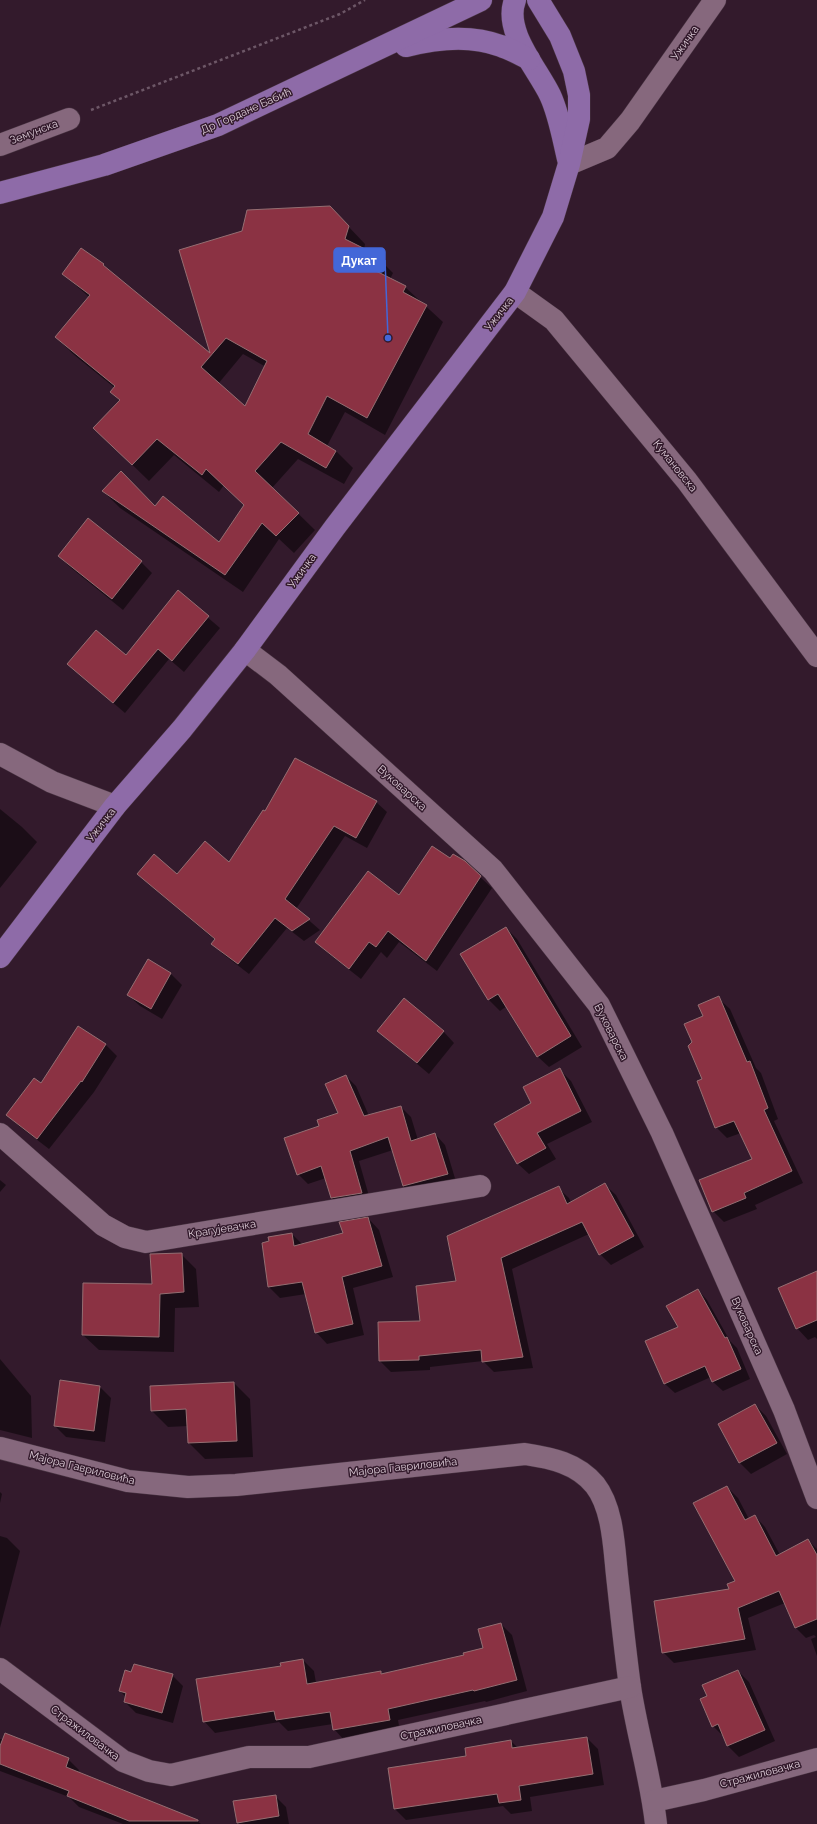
<svg xmlns="http://www.w3.org/2000/svg" width="817" height="1824" viewBox="0 0 817 1824" font-family="Raleway,sans-serif">
	<rect width="100%" height="100%" fill="#331a2c"/>
	<g fill="#0007" fill-rule="evenodd">
		<path d="M347,225L365,244L364,250L376,256L393,273L390,279L405,287L443,322L385,435L345,412L327,446L336,451L353,468L344,484L298,459L272,488L315,530L294,553L279,539L243,592L120,508L103,491L156,507L219,543L245,506L224,485L219,492L174,455L149,481L112,445L120,401L111,392L115,388L73,354L56,337L89,297L63,274L82,249L103,265L113,275L212,356L180,251ZM243,354L266,367L245,407L218,384Z"/>
		<path d="M89,519L141,562L152,573L123,610L70,567L59,556Z"/>
		<path d="M178,592L220,628L184,672L169,659L125,713L68,664L126,656Z"/>
		<path d="M376,802L387,812L367,848L345,836L296,909L320,930L304,941L287,928L249,974L223,954L213,944L215,940L149,884L177,875L229,863L266,813Z"/>
		<path d="M0,809L22,827L37,842L0,888Z"/>
		<path d="M451,860L464,862L492,888L437,971L399,942L387,958L381,952L361,979L328,953L316,942L400,896Z"/>
		<path d="M506,928L517,939L582,1047L549,1067L537,1056L507,1006L500,1011L488,999Z"/>
		<path d="M148,961L171,974L182,985L162,1019L140,1006L128,995Z"/>
		<path d="M718,998L730,1009L756,1068L761,1073L778,1119L774,1121L803,1183L755,1205L757,1209L724,1222L713,1211L753,1159L741,1133L727,1138L716,1127L693,1042L704,1016Z"/>
		<path d="M79,1027L106,1045L117,1056L94,1092L49,1149L19,1126L8,1115L41,1085Z"/>
		<path d="M378,1031H443L454,1043L429,1074Z"/>
		<path d="M560,1070L571,1081L592,1122L547,1144L556,1159L529,1174L517,1163L532,1103Z"/>
		<path d="M346,1076L356,1086L369,1116L401,1107L411,1117L418,1140L435,1134L445,1145L457,1185L414,1196L403,1186L393,1150L359,1161L371,1203L342,1208L332,1198L326,1178L308,1184L298,1174L321,1127L339,1113Z"/>
		<path d="M0,1180L6,1185L0,1192Z"/>
		<path d="M605,1185L616,1195L644,1247L611,1265L600,1254L589,1234L512,1269L533,1368L494,1372L483,1361L430,1367V1370L391,1372L380,1361L421,1322L457,1282L558,1188L569,1198L571,1203Z"/>
		<path d="M368,1218L379,1230L393,1277L353,1288L364,1335L327,1344L316,1332L306,1294L280,1298L269,1287L292,1234L303,1245L344,1234Z"/>
		<path d="M181,1254L196,1269L199,1307L175,1308L174,1352L99,1350L83,1335L153,1285Z"/>
		<path d="M817,1272V1339L815,1337L808,1340L797,1328Z"/>
		<path d="M698,1290L707,1300L730,1341L737,1348L750,1379L723,1391L713,1382L711,1377L675,1393L665,1384L679,1327Z"/>
		<path d="M0,1359L31,1396L32,1438L0,1430Z"/>
		<path d="M234,1383L250,1399L253,1457L205,1459L189,1443L188,1426L168,1427L152,1411Z"/>
		<path d="M100,1387L111,1398L105,1442L66,1437L55,1426Z"/>
		<path d="M755,1405L766,1416L787,1454L751,1474L740,1463L719,1424Z"/>
		<path d="M727,1487L738,1498L749,1519L755,1516L765,1527L780,1555L808,1540L817,1549V1656L811,1639L816,1637L814,1635L806,1638L795,1627L785,1603L748,1618L756,1650L674,1663L663,1652L730,1590L736,1582Z"/>
		<path d="M0,1492L2,1494L0,1503Z"/>
		<path d="M0,1536L7,1538L20,1551L0,1628Z"/>
		<path d="M501,1624L512,1635L527,1691L486,1702L485,1701L398,1720L400,1731L345,1741L334,1729L333,1724L288,1731L279,1722L215,1733L204,1721L282,1667L303,1660L314,1671L316,1683L380,1672L383,1674L465,1656L484,1648Z"/>
		<path d="M738,1671L749,1682L775,1741L739,1757L728,1746L724,1737L713,1726L708,1696Z"/>
		<path d="M132,1673L172,1675L183,1686L173,1723L136,1713L125,1702L126,1697L120,1691Z"/>
		<path d="M587,1738L598,1749L604,1785L530,1797L532,1811L511,1814L503,1806L406,1820L395,1809L389,1769L467,1756L511,1741L518,1748Z"/>
		<path d="M0,1739L68,1759L79,1770L78,1773L197,1821L201,1824H123L79,1807L69,1797L0,1771Z"/>
		<path d="M275,1796L286,1807L289,1824H239L238,1822Z"/>
	</g>
	<g fill="#8b3243" stroke="#946e72" fill-rule="evenodd">
		<path d="M330,206L349,226L345,239L377,255L370,268L406,286L403,292L427,305L367,418L327,396L308,434L336,451L326,468L281,442L255,471L299,513L276,536L262,523L225,575L102,491L121,471L155,506L163,496L219,542L244,505L206,469L202,475L157,439L132,465L93,428L120,400L110,392L115,386L55,337L90,295L62,274L81,248L104,264L103,265L210,353L179,250L242,231L247,210ZM226,338L267,361L245,406L201,367Z"/>
		<path d="M88,518L142,561L112,599L58,556Z"/>
		<path d="M178,590L209,616L172,661L158,649L113,703L67,664L96,630L126,655Z"/>
		<path d="M295,758L377,801L356,838L334,826L285,899L310,919L292,931L275,918L238,964L211,944L215,939L137,874L154,854L177,874L205,841L229,862L263,810L265,811Z"/>
		<path d="M432,846L450,858L453,854L465,861L481,876L426,961L388,931L376,947L369,942L349,969L315,942L368,871L399,895Z"/>
		<path d="M506,927L571,1036L537,1057L498,994L488,1000L460,954Z"/>
		<path d="M148,959L171,973L151,1009L127,995Z"/>
		<path d="M719,996L747,1062L750,1061L768,1108L764,1110L792,1171L744,1193L746,1198L712,1212L699,1180L752,1159L734,1121L715,1128L697,1081L702,1079L688,1046L692,1042L684,1024L703,1016L698,1005Z"/>
		<path d="M404,998L444,1031L417,1063L377,1031Z"/>
		<path d="M78,1026L106,1044L82,1082L81,1081L37,1139L6,1115L34,1078L41,1083Z"/>
		<path d="M560,1068L581,1111L537,1133L546,1148L517,1164L494,1124L531,1103L523,1087Z"/>
		<path d="M346,1075L364,1116L401,1106L411,1141L435,1133L448,1174L403,1186L388,1137L350,1151L362,1193L331,1198L321,1166L297,1175L284,1138L319,1126L317,1120L338,1113L325,1084Z"/>
		<path d="M605,1183L634,1236L599,1255L582,1222L501,1258L523,1357L482,1362L481,1350L419,1356V1360L379,1361L378,1322L420,1321L416,1286L456,1281L447,1236L559,1186L567,1204Z"/>
		<path d="M368,1217L382,1266L342,1277L353,1324L315,1333L302,1282L268,1287L262,1243L269,1241L268,1237L292,1233L294,1246L343,1233L339,1222Z"/>
		<path d="M182,1253L184,1292L160,1294L159,1337L82,1335L83,1283L152,1284L150,1254Z"/>
		<path d="M817,1271V1320L796,1329L778,1288Z"/>
		<path d="M698,1289L725,1338L727,1337L741,1369L712,1382L705,1366L664,1384L645,1341L678,1327L666,1306Z"/>
		<path d="M60,1380L100,1386L94,1431L54,1426Z"/>
		<path d="M234,1382L237,1441L188,1443L186,1409L151,1411L150,1386Z"/>
		<path d="M755,1404L777,1443L739,1463L718,1424Z"/>
		<path d="M727,1486L745,1520L755,1515L776,1556L808,1539L817,1555V1619L795,1628L779,1591L738,1608L745,1639L662,1653L654,1601L729,1589L727,1584L735,1581L693,1503Z"/>
		<path d="M501,1623L517,1680L474,1691L473,1690L388,1709L390,1720L333,1730L330,1712L276,1720L274,1711L203,1722L196,1679L281,1666L280,1663L303,1659L307,1684L381,1671V1674L464,1655L463,1653L483,1648L478,1629Z"/>
		<path d="M134,1664L173,1674L162,1713L124,1702L126,1693L119,1691L125,1670L131,1672Z"/>
		<path d="M738,1670L765,1730L727,1746L718,1724L712,1727L700,1699L707,1696L702,1685Z"/>
		<path d="M5,1733L69,1758L66,1767L198,1820V1821H129L67,1796L69,1791L0,1764V1746Z"/>
		<path d="M587,1737L593,1774L519,1786L521,1800L499,1803L497,1794L394,1809L388,1768L466,1756L465,1748L511,1740L512,1748Z"/>
		<path d="M276,1795L279,1816L237,1823L233,1801Z"/>
	</g>
	<g fill="none" stroke-linecap="round" stroke-linejoin="round">
		<defs>
			<g id="minor">
				<path d="M0,145L69,119"/>
				<path d="M569,164L607,148L630,121L715,0"/>
				<path d="M515,292L554,320L687,481L817,656"/>
				<path d="M245,650L278,675L493,870L599,1005L662,1133L784,1410L817,1498"/>
				<path d="M0,754L52,782L115,806"/>
				<path d="M0,1134L103,1225L125,1237L146,1242L480,1186"/>
				<path d="M0,1448L128,1481L188,1487L236,1485L525,1454C551,1458 577,1463 595,1485C613,1508 614,1547 617,1575C621,1612 625,1650 630,1687C637,1733 651,1778 656,1824"/>
				<path d="M0,1669L123,1761L149,1771L171,1775L249,1757H309L630,1687"/>
				<path d="M654,1801L704,1790L817,1759"/>
			</g>
			<g id="major">
				<path d="M515,0C503,31 537,68 550,95C559,114 563,138 568,159"/>
				<path d="M406,46C437,38 470,34 501,46C510,49 519,54 529,59"/>
				<path d="M0,193L104,165L218,125L481,0"/>
				<path d="M0,957L115,806L182,729L245,650L335,527L515,292L553,217L569,164L579,119V95L574,71L560,36L538,0"/>
			</g>
		</defs>
		<use href="#minor" stroke="#493543" stroke-width="23"/>
		<use href="#major" stroke="#493543" stroke-width="23"/>
		<path stroke="#6d5767" stroke-width="2.5" stroke-dasharray="3 3" stroke-linecap="butt" d="M91,110L340,14L365,0"/>
		<use href="#minor" stroke="#86687d" stroke-width="22"/>
		<use href="#major" stroke="#8e6ba8" stroke-width="22"/>
	</g>
	<g text-anchor="middle" dominant-baseline="central" stroke-width="3" stroke-linejoin="round" paint-order="stroke">
		<g font-size="11" fill="#dcccd7" stroke="#331a2c">
			<text transform="translate(685 43) rotate(-55)">Ужичка</text>
			<text transform="translate(246 111) rotate(-24)">Др Гордане Бабић</text>
			<text transform="translate(34 132) rotate(-21)">Земунска</text>
			<text transform="translate(499 314) rotate(-52)">Ужичка</text>
			<text transform="translate(675 466) rotate(51)">Кумановска</text>
			<text transform="translate(302 571) rotate(-54)">Ужичка</text>
			<text transform="translate(402 788) rotate(42)">Вуковарска</text>
			<text transform="translate(101 825) rotate(-52)">Ужичка</text>
			<text transform="translate(611 1032) rotate(63)">Вуковарска</text>
			<text transform="translate(222 1229) rotate(-9)">Крагујевачка</text>
			<text transform="translate(747 1326) rotate(66)">Вуковарска</text>
			<text transform="translate(403 1467) rotate(-6)">Мајора Гавриловића</text>
			<text transform="translate(82 1468) rotate(14)">Мајора Гавриловића</text>
			<text transform="translate(441 1728) rotate(-12)">Стражиловачка</text>
			<text transform="translate(85 1733) rotate(37)">Стражиловачка</text>
			<text transform="translate(760 1774) rotate(-15)">Стражиловачка</text>
		</g>
	</g>
	<path fill="none" stroke="#4367d8" stroke-width="1.5" d="M388 338L385 260"/>
	<circle fill="#4367d8" stroke="#331a2c" stroke-width="1.5" cx="388" cy="338" r="4"/>
	<rect fill="#4367d8" stroke="#4367d8" stroke-width="1.5" x="334" y="248" width="51" height="24" rx="4"/>
	<g font-size="12" text-anchor="middle" font-weight="bold" fill="#fff">
		<text x="359" y="265">Дукат</text>
	</g>
</svg>
